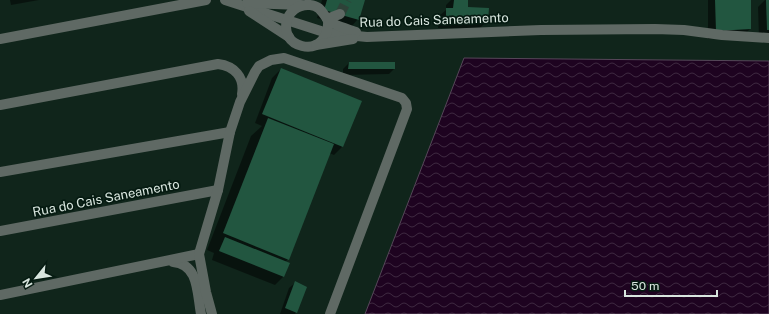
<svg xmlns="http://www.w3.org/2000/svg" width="769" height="314" viewBox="0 0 769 314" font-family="'Public Sans',sans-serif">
	<defs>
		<pattern id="water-waves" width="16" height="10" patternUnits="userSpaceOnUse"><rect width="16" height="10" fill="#1e0320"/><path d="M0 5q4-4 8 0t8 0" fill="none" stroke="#3e2840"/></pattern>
	</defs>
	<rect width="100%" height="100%" fill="#10251b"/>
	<path fill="url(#water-waves)" stroke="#564759" d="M464,58L769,61V314H365Z"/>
	<g fill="#0007">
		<path d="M10,0H39L11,5Z"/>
		<path d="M322,0H364L358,19L350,28L317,18Z"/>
		<path d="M451,0H467L466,8L488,9L487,21L479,29L438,28V17L446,10V5Z"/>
		<path d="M708,0H750V29L742,37L708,39Z"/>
		<path d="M765,0H769V38H759L758,7Z"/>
		<path d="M349,63L394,69L389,74L343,75V69Z"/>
		<path d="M281,69L342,147L334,155L329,153L288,259L285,262L283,277L275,285L212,260L214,253L207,250L251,136L262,126L255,123L272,78Z"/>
		<path d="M295,283L296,312L295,314H280L289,288Z"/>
	</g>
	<g fill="#225640">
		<path d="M327,0H365L359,20L324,10Z"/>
		<path d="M454,0H468V7L489,8L488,21L446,20V8H453Z"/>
		<path d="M715,0H751V29L716,31Z"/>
		<path d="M766,0H769V30H767Z"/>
		<path d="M349,62H395V69H348Z"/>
		<path d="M281,68L362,101L343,147L262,114Z"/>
		<path d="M268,118L334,144L289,260L223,233Z"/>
		<path d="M225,237L290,263L284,277L219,251Z"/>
		<path d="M295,281L307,287L297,313L285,308Z"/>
	</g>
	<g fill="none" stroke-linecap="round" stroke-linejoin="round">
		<path stroke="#2e4238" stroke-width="10" stroke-dasharray="10 5" stroke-linecap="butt" d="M340,14L347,0"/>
		<g stroke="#5f6964" stroke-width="10">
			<path d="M225,0L327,33L367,37L541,30L655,29L684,30L722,35L769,38"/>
			<path d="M247,3L301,5"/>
			<path d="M249,11L289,37"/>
			<path d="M327,19L340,14"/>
			<path d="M328,21C329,36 319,50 302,46C276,40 284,3 310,5C321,6 322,13 328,20C331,24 350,30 356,32"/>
			<path d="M0,39L206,0"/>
			<path d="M316,45L353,39"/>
			<path d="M0,105L218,64C234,66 245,77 242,94"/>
			<path d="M0,172L230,132"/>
			<path d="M0,231L218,190"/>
			<path d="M173,262C199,264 197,293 201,314"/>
			<path d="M0,295L199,254"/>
			<path d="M212,314L206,292L199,254L218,190L230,132L240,102L255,72L259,66L271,60L284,58L402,98L406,103L407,109L330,314"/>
		</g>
	</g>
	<g text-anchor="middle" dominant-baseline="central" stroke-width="3.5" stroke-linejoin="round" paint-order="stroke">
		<g font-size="13" fill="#d8e5de" stroke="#061b12">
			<text transform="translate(434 20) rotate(-2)">Rua do Cais Saneamento</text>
			<text transform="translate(106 198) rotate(-11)">Rua do Cais Saneamento</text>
		</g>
	</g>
	<g transform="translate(36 278) rotate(240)" stroke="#061b12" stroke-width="3" paint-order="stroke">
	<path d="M0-3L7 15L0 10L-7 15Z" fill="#d8e5de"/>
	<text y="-6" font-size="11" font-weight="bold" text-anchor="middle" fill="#d8e5de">N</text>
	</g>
	<path d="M625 290v6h92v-6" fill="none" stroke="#d8e5de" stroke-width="2"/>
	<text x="631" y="290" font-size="12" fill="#d8e5de" stroke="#061b12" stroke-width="3" paint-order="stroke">50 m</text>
</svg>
